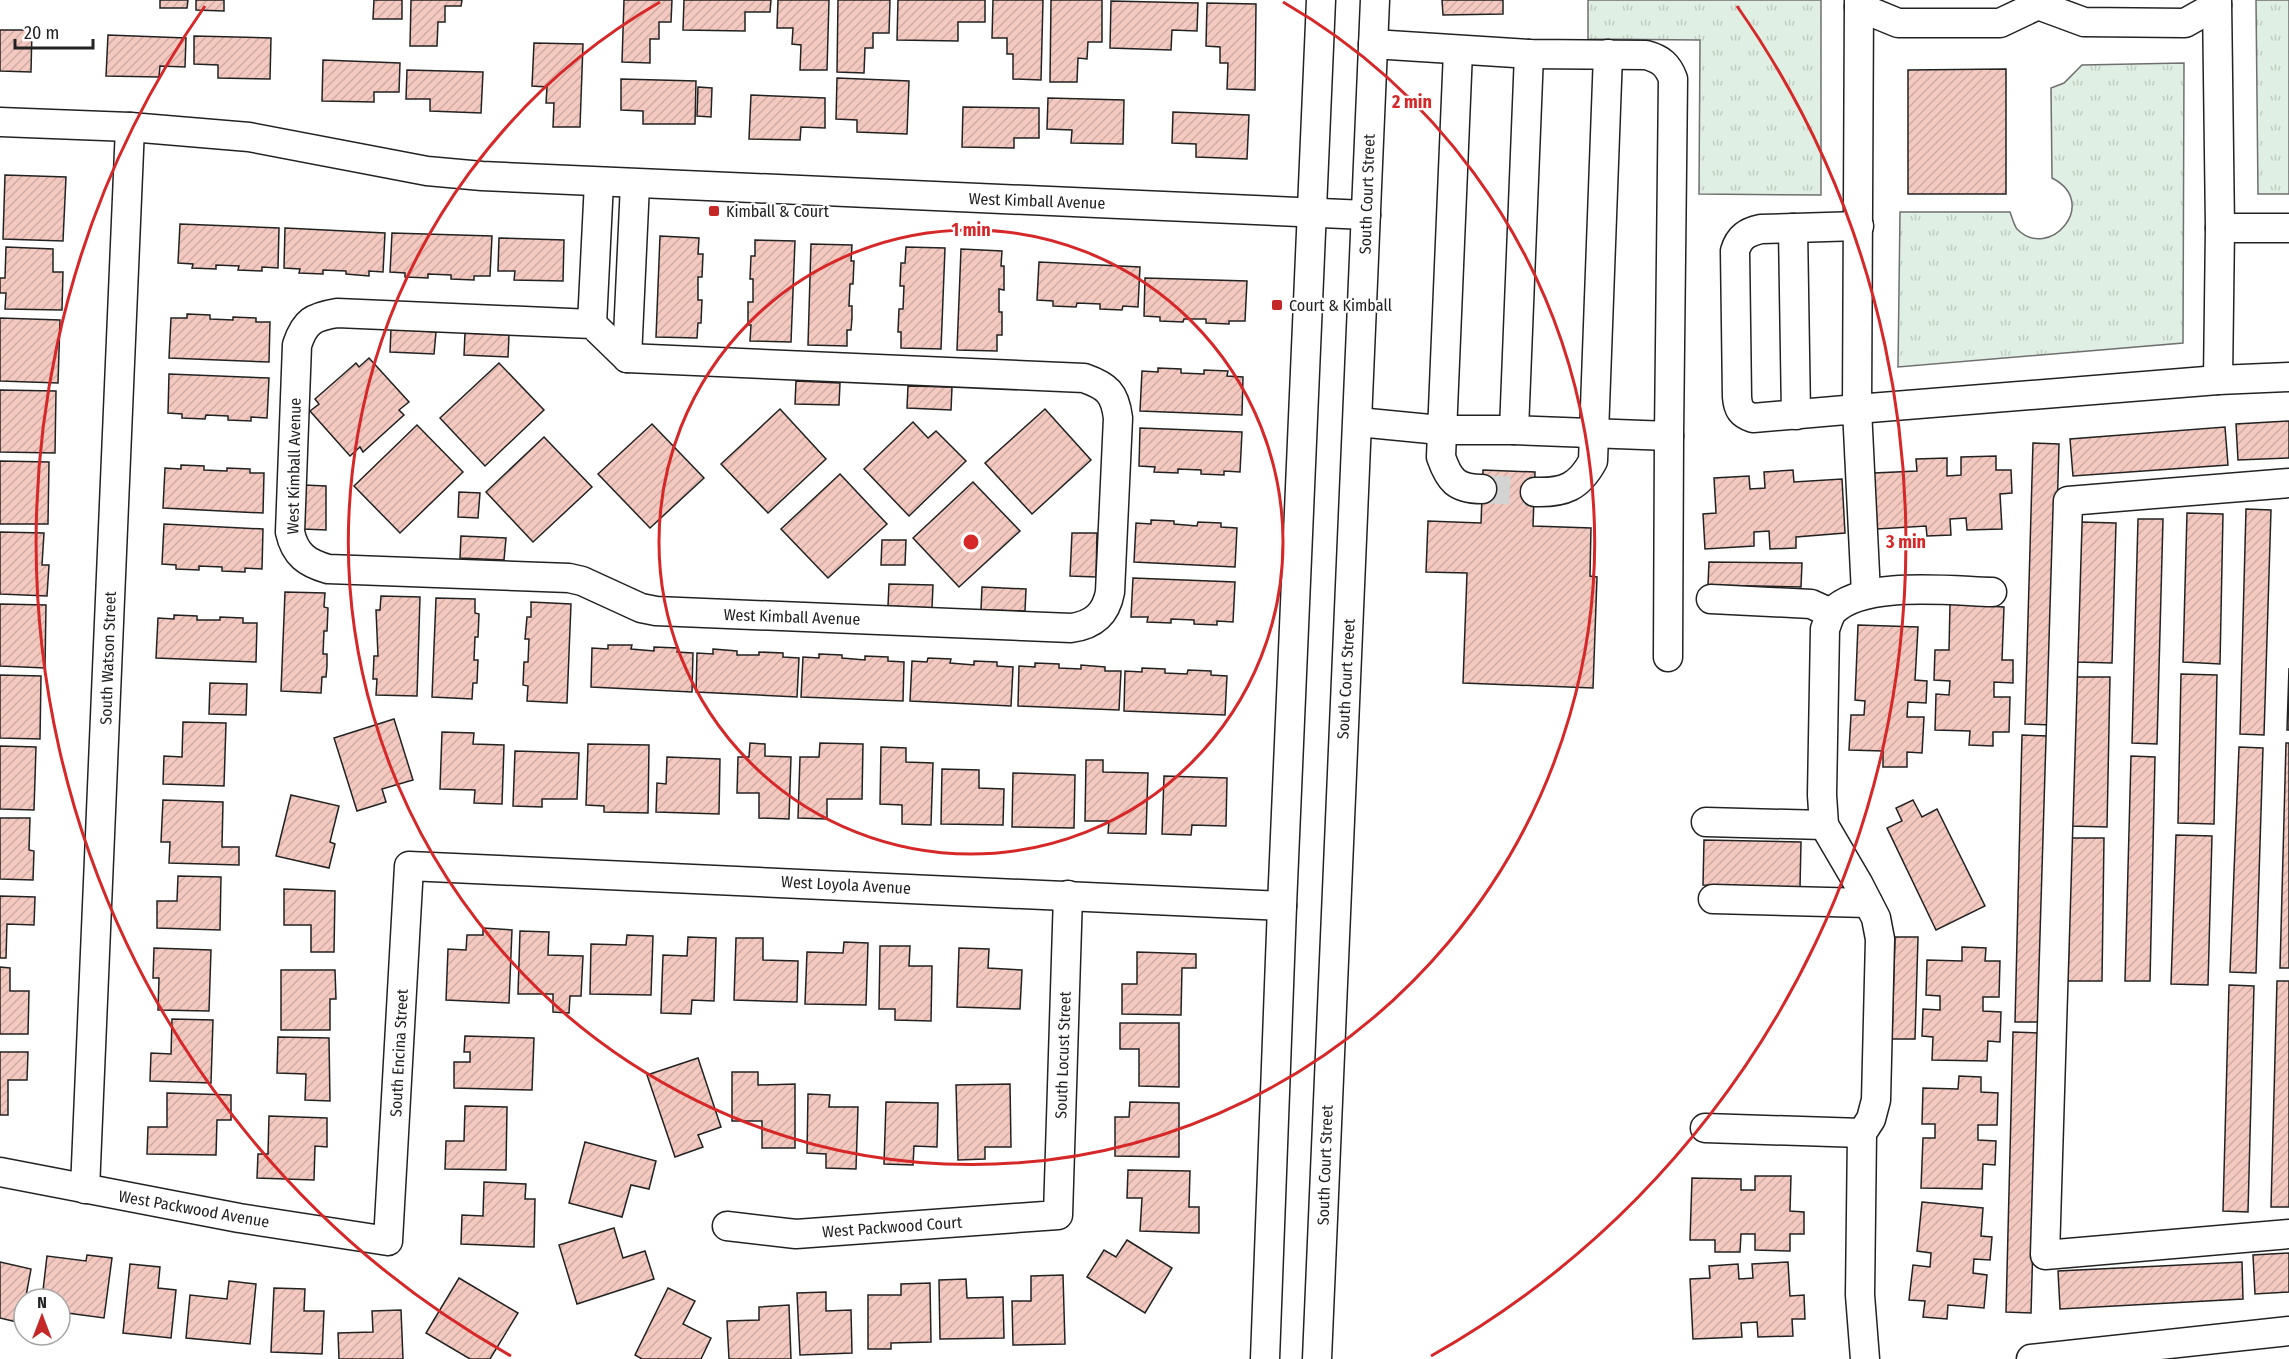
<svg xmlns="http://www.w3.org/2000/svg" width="2289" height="1359" viewBox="0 0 2289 1359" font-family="'Fira Sans Condensed',sans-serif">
	<defs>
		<pattern id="grass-tufts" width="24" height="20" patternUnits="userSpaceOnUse" patternTransform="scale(1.5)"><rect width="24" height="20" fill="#e0efe3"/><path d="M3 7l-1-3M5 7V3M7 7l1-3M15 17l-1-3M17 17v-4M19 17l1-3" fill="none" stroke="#c0cdc2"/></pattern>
		<pattern id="building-hatch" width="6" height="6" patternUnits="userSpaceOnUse" patternTransform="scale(1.5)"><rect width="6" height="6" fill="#f3c9c0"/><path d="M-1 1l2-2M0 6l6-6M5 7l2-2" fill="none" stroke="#d0aca5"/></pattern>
	</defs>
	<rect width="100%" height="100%" fill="#fff"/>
	<g fill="url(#grass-tufts)" stroke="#6f6f6f" stroke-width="1.5">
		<path d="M1588,0H1821V195L1699,194L1700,40L1588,39Z"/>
		<path d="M2256,0H2289V194H2258Z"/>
		<path d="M2184,63L2183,343L1898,367L1900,212H2010C2012,217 2014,225 2017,229C2049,262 2101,203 2052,178L2051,88L2064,83L2082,65Z"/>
	</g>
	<g fill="url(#building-hatch)" stroke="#222" stroke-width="1.5">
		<path d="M160,0H188L187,8H160Z"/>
		<path d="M196,0H224V11L196,10Z"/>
		<path d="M374,0H402V19H373Z"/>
		<path d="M411,0H462L461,6H445V22H438L437,46H410Z"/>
		<path d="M624,0H672L671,22H659V39H650V63L622,62Z"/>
		<path d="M684,0H771L770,12H745V31L683,30Z"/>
		<path d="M778,0H829L827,70H800L801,45L792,44L793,28H777Z"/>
		<path d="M838,0H890L889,33H873V48H865L864,73L837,72Z"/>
		<path d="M898,0H985V22H958V41L897,40Z"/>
		<path d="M993,0H1043L1041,80L1013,79V54H1007V38H992Z"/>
		<path d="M1051,0H1102V42H1088L1087,59L1078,58L1077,82H1050Z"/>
		<path d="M1442,0H1503V14L1443,15Z"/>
		<path d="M1111,1L1198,3L1197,31L1172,30L1171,50L1110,48Z"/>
		<path d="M1207,3L1256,4L1255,90L1227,89L1228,63H1220V47L1206,46Z"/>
		<path d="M0,30H32L31,72L0,71Z"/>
		<path d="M108,35L186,38L185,67L160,66L159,77L106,76Z"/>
		<path d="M194,36L271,38L270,79L218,78V65L194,64Z"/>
		<path d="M534,43L583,44L580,127H553L554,103H546L547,87L532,86Z"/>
		<path d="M323,60L400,63L399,92H374V102L322,101Z"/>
		<path d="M2006,69V194H1908V70Z"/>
		<path d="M407,70L483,72L481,113L430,111V99H406Z"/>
		<path d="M837,78L909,81L907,134L857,132V120L836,119Z"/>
		<path d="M621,79L696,81L695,124H643V111L621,110Z"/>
		<path d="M698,87L712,88L711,117L697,116Z"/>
		<path d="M751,95L825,98V128L801,127L800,140L749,139Z"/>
		<path d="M1048,98L1124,100L1123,144L1071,143L1072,130L1047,129Z"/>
		<path d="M963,107L1039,108V138H1014V148L962,147Z"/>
		<path d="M1173,112L1249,115L1247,159L1196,157V144L1172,143Z"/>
		<path d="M5,175L66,177L63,241L3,239Z"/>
		<path d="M180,224L279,228L278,268L262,267V271L238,270L239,266L216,265V269L192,268L193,264L178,263Z"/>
		<path d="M285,228L385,233L383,272L369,271V276L346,274V271L323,270V274L299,273L300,269L284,268Z"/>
		<path d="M392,233L492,236L490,276H474V280L451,279V275L428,274V278L405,277V273L390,272Z"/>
		<path d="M660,236L699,238L698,254H703L702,277H698V300H702L701,323H698L697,338L656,337Z"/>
		<path d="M499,238L564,240L563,281L514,280L515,271H498Z"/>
		<path d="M755,240L795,241L791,342L750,341L751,325H748V302H753V279H750L751,256H755Z"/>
		<path d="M811,244L852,245L851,261H854L853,284H850L849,306H852V318L851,330H847V346L808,345Z"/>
		<path d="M6,247L53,249V272H63L62,310L5,309L6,293H0V278H5Z"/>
		<path d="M906,247L945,248L941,349L901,348V332H898L899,309H903L904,286H900L901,263H905Z"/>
		<path d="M961,249L1002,251L1001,266H1004V290L999,289V312H1002V335H997V351L957,350Z"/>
		<path d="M1039,262L1140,267L1138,307L1123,306L1122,310L1100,309V304L1077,303L1076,307L1053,306V301L1037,300Z"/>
		<path d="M1145,278L1247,281L1245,321H1229V324L1206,323V319H1184L1183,322L1160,321V317L1144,316Z"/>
		<path d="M187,314L210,315V319L233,320V317L256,318V322H270L269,362L169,358L171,318H187Z"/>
		<path d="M0,318L60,320L58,383L0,381Z"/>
		<path d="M391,329L436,332L434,354L390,352Z"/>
		<path d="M465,333L509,335L508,357L464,355Z"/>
		<path d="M369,358L409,402L399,410L404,415L363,452L360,447L350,456L310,411L319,404L315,399L356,363L359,367Z"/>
		<path d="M499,363L544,410L485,466L440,418Z"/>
		<path d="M1158,368L1181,369V373L1204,374V370L1228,371L1227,376L1243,377L1242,415L1140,411L1142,371L1158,372Z"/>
		<path d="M169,374L269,378L267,418L251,417V421L228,420V416L206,415L205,419L182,418V414L168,413Z"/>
		<path d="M796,381L840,383L839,405L795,404Z"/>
		<path d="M908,386L952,387L951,410L907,408Z"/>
		<path d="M0,390L56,391L55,453L0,452Z"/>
		<path d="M780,409L826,459L768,513L721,464Z"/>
		<path d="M1045,409L1091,460L1032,514L985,463Z"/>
		<path d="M2289,421V458L2238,460L2236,424Z"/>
		<path d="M913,422L928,438L936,431L966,461L909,516L864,469Z"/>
		<path d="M652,424L704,478L650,528L598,474Z"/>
		<path d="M417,425L463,472L400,533L354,486Z"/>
		<path d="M2225,427L2228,465L2073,476L2070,439Z"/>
		<path d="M1140,428L1242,432L1240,472L1224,471V475L1201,474V470L1178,469V473L1154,472L1155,467L1139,466Z"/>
		<path d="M544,437L592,487L533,542L486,492Z"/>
		<path d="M2033,443L2059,444L2051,725L2025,724Z"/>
		<path d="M1996,456V470H2011L2012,493L2000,494L2002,529L1967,530L1966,518L1950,519L1951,535L1927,536L1926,526L1877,529L1874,473L1917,471L1916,459L1947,458V476L1961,475V457Z"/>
		<path d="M0,461L49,462L48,524H0Z"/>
		<path d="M181,465L204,466V470L227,471V468L250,469V473H264L263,513L163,508L165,468L181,469Z"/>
		<path d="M1483,470L1535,472L1533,526L1591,528L1590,576L1597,577L1593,688L1463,683L1467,573L1426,572L1428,521L1481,523Z"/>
		<path d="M1793,470L1794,482L1842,479L1845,533L1796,537V548L1770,549L1769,531L1754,532V546L1705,549L1703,514L1716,513L1714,478L1749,476L1750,489L1765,488L1764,472Z"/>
		<path d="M840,474L887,524L828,578L781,529Z"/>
		<path d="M973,482L1020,531L959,587L913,538Z"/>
		<path d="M304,485L326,486V530L303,529Z"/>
		<path d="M459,492L480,493L478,518L458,517Z"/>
		<path d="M2246,509L2271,510L2264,735L2240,734Z"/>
		<path d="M2187,513L2223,514L2220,664L2183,662Z"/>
		<path d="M2138,519H2163L2157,744L2132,743Z"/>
		<path d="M1151,520L1174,521V524L1197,526L1198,522L1221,523V527L1237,528L1235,567L1134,562L1136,523L1151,524Z"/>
		<path d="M2080,522L2116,523L2112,663L2076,662Z"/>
		<path d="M164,524L263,529L262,569L245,568V572L222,571V567L199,566V570L176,569V565L162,564Z"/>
		<path d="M0,532L44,533L42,565H49L47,596L0,594Z"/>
		<path d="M1072,533H1097L1096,577L1070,576Z"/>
		<path d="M461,536L506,538L504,560L460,558Z"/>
		<path d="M882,540H906L905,565H881Z"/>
		<path d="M1709,562L1802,563L1801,587L1708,585Z"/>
		<path d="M1133,578L1235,582L1233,622L1217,621V625L1194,624V620L1171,619V623L1147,622L1148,617H1131Z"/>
		<path d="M889,584L933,585L932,608L888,606Z"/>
		<path d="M982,587L1026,589L1025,611L981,610Z"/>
		<path d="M285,592L325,593L324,607L328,608L327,631H324L323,654H327V666L326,677H322L321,693L281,691Z"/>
		<path d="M381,596L420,597L417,696L376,695L377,679H373L374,656H378L376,610H380Z"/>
		<path d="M436,598L475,599V613L479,614L478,637H475L474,660H478L477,683H473L472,699L432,697Z"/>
		<path d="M531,602L571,604L567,703L527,701L528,686L523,685L524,662H528L529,639H525L527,617H531Z"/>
		<path d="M0,604L46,605L45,668L0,666Z"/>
		<path d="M1950,604L2004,607L2002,660H2013V683L1994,682V697H2010L2009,732H1993V746L1969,745L1970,731L1935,730L1936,694L1949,695L1950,681L1934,680L1935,650H1949Z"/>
		<path d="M174,615L197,616V620H220V617L243,618V623H257L256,662L156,658L158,618L174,619Z"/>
		<path d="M1858,625L1918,627L1915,680L1927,681L1926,703L1908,702L1907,717H1924L1922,753L1907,752V767H1883V751L1849,750L1851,715H1864L1865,701L1855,700Z"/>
		<path d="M608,645H632L631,649L654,651V647L678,648L677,652L693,653L692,692L591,687L592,648L608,649Z"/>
		<path d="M713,649L737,651V655H759V652L783,653V657L799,658L797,697L696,692L697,653L713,654Z"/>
		<path d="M819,654L842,655V658L865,660V656L888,657V661L904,662L903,701L801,697L803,657L819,658Z"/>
		<path d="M928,658L951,659L950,663L974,665V661L997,662V666L1013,667L1011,706L910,701L912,661L927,662Z"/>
		<path d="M1035,663L1059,664V668L1081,669V665L1105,667V671H1121L1119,710L1018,706L1019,666L1035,667Z"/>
		<path d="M1142,668L1165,669V673L1187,674L1188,670L1211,671V675L1227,676L1225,715L1124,711L1125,671L1142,672Z"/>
		<path d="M2289,668V730H2287Z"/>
		<path d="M2181,674L2217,675L2214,824L2178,823Z"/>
		<path d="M0,675L41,676L40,739L0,738Z"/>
		<path d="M2073,677H2110L2107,827L2070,826Z"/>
		<path d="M210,683L247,684L246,715L209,714Z"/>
		<path d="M394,719L413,780L382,789L386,802L357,811L334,738Z"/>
		<path d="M183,722L226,723L224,786L163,784L164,756L182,757Z"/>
		<path d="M442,732L474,733L473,744L504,745L502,804L474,803L475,790L440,789Z"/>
		<path d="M2022,735L2048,736L2041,1022H2015Z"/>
		<path d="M750,743L765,744V756L791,757L789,819L759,818V793H737L738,757H749Z"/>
		<path d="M820,743L863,744L862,799H827V819L798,818L800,757H819Z"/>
		<path d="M2286,743H2289V968H2280Z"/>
		<path d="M588,744L649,745L648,813L604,812V806L586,805Z"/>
		<path d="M0,746L36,747L34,810L0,809Z"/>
		<path d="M881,747L906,748V762L933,763L931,825L902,824V805L880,804Z"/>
		<path d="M2239,747L2263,748L2256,973L2230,972Z"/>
		<path d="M515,751L579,753L577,799H542V807L513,806Z"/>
		<path d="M2131,756L2155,757L2150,981H2125Z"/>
		<path d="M667,757L720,759L719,814L656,812L657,783L666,784Z"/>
		<path d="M1086,760H1103V772L1148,773L1146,834L1108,833L1109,821H1085Z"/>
		<path d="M942,769L979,770V788L1004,789L1003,825L941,824Z"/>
		<path d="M1013,773L1075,775L1074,828L1012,827Z"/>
		<path d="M1164,776L1227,778L1226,826L1192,825L1191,835L1162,834Z"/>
		<path d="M291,795L339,806L330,842L335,844L329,868L276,856Z"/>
		<path d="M163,800L223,802L222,847H239V865L169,863L170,842H161Z"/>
		<path d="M1913,800L1922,817L1937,809L1985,906L1936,930L1887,828L1902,821L1896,808Z"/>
		<path d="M0,818H30L29,850L34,851L33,880L0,879Z"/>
		<path d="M2176,835L2212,836L2208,985L2171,984Z"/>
		<path d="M2071,838H2104L2102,981H2068Z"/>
		<path d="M1704,840L1801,842L1800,888L1703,885Z"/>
		<path d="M178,876L221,877L220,930L157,928V901H177Z"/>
		<path d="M284,889L335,891L334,952H311V925H284Z"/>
		<path d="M0,896L35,897L34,925L7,924L6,958H0Z"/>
		<path d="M483,928L512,930L509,1003L446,1000L448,949L466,950L467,935H483Z"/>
		<path d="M520,931L549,932L548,955L583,956L581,996H570L569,1013L553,1012V994H518Z"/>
		<path d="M627,935L653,936L651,995L590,994L591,944L626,945Z"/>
		<path d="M688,937L716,938L714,1001L692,1000L691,1014L661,1013L663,955L687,956Z"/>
		<path d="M1895,937H1918L1915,1039H1892Z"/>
		<path d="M736,938H763V960L798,961L797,1002L734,1000Z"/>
		<path d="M844,942L868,943L866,1005L805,1004L807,952L843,953Z"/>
		<path d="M880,946H910L909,966H932L931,1021L895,1020V1009H879Z"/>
		<path d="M1962,947L1986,948L1985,961H2000L1999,997H1983V1011L2001,1012L2000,1042L1988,1041L1987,1061L1932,1060L1933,1037L1922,1036L1923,1009L1940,1010V996L1926,995L1927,960L1962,961Z"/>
		<path d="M154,948L211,950L209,1011L158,1010L159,978H153Z"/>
		<path d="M959,948L989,949L988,968L1022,970L1020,1009L957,1007Z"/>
		<path d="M1137,952L1196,954V968H1182L1181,1015L1122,1014V984H1137Z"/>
		<path d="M0,967L10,968V991H29L28,1034H0Z"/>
		<path d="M281,970H335L336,999H330V1030H281Z"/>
		<path d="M2277,981H2289V1207H2271Z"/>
		<path d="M2229,985L2254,986L2248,1212L2223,1211Z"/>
		<path d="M172,1019L213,1020L211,1083L150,1081L151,1053L171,1054Z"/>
		<path d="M1120,1023H1179V1087L1139,1086V1049H1120Z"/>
		<path d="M2013,1032L2039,1033L2031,1313L2006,1312Z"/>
		<path d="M465,1036L534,1038L532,1090L454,1088V1062H470V1052H464Z"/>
		<path d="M278,1037L329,1038L330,1101L305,1100L306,1074L277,1073Z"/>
		<path d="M0,1052H28L27,1080H8V1115H0Z"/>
		<path d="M698,1058L721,1127L698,1135L703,1147L675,1157L647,1075Z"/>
		<path d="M732,1072H758V1085L795,1084V1148H762V1121H732Z"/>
		<path d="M1959,1076L1981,1077V1092L1998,1093L1997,1125H1978V1140L1996,1141L1995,1165L1983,1164L1982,1189L1921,1188L1923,1138H1935V1124H1922L1923,1088L1958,1089Z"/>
		<path d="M1010,1084L1011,1147H985V1159L958,1160L956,1085Z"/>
		<path d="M167,1093L231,1095V1120H217L216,1155L147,1154L148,1127H167Z"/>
		<path d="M808,1094L830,1095L829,1107H858L856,1169L826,1168V1154L807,1153Z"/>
		<path d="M886,1102L938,1103L937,1147L914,1146L913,1165L884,1164Z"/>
		<path d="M1130,1102L1179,1103V1157L1115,1156V1117H1129Z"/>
		<path d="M465,1106L507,1107L506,1170L445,1169L446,1141H464Z"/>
		<path d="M269,1116L327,1118V1147L315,1146L314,1180L257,1178L258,1154H268Z"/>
		<path d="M585,1142L656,1161L649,1189L631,1185L622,1217L569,1203Z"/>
		<path d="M1128,1170L1190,1171L1189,1207H1199V1233L1140,1231L1142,1198H1127Z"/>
		<path d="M1755,1176H1791L1790,1211L1804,1212V1234H1790V1251L1755,1250V1234H1741L1740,1252H1715V1240H1690L1692,1178L1741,1179V1190H1755Z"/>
		<path d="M484,1182L526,1184L525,1199H535L534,1247L461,1244L462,1215L483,1216Z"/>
		<path d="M1922,1202L1983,1208L1981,1236L1992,1237L1990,1260L1974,1259L1973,1273L1987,1275L1984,1308L1948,1305L1947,1319L1923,1317L1925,1301L1909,1300L1913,1265L1930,1267L1931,1253L1917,1251Z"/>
		<path d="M614,1228L623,1258L645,1251L654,1279L577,1304L559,1245Z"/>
		<path d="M1127,1240L1172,1268L1145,1313L1087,1277L1104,1250L1116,1257Z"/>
		<path d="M2289,1253V1292L2255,1294L2253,1255Z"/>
		<path d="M87,1255L112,1258L104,1318L60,1312V1299H42L47,1256L86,1261Z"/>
		<path d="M0,1262L31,1269L21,1323L0,1318Z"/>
		<path d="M1788,1262L1790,1296L1804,1295L1805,1319H1792L1793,1336L1758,1337L1757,1322L1741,1323L1742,1337L1693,1339L1690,1279L1710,1278L1709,1266L1738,1264L1739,1279L1753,1278L1752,1264Z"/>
		<path d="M2242,1262L2243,1299L2060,1309L2058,1271Z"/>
		<path d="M130,1264L160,1267L158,1288L176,1290L171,1338L123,1333Z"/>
		<path d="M1063,1275L1065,1344L1013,1345L1012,1301H1031V1276Z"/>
		<path d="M459,1278L518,1313L490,1359H470L426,1333Z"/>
		<path d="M966,1279L967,1298L1003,1297L1004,1338L940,1339L939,1280Z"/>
		<path d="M229,1281L256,1284L250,1344L186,1338L190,1295L227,1299Z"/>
		<path d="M930,1283L931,1342L891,1343V1349H868V1295H901V1284Z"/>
		<path d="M274,1288L305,1289L304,1311H324L322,1354L271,1352Z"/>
		<path d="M668,1288L695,1301L683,1324L711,1338L701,1359H642L635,1355Z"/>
		<path d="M826,1292V1311L851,1310L852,1353L800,1355L797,1293Z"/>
		<path d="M789,1305L791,1359H729L727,1321L759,1320V1307Z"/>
		<path d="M401,1310L403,1359H339L338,1333L373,1332L372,1311Z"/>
	</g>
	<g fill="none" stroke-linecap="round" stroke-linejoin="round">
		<path stroke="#d3d3d3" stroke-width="28" stroke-dasharray="28 14" stroke-linecap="butt" d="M1482,489L1535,492"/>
		<defs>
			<g id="minor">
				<path d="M1859,0L1857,409L2218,380L2289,377"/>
				<path d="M2217,0L2220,228"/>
				<path d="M1859,7L1898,23H2000L2038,5L2084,22L2185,23L2217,5"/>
				<path d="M1458,51L1441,457C1449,480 1456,489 1482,489"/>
				<path d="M0,122L130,127L249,137L427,171L482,176L1366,215"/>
				<path d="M1859,226L1761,229C1747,232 1739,237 1735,251L1737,397C1738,409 1741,414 1753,418L1857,409L1866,594"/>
				<path d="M1793,228L1796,415"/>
				<path d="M337,313L592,324L627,358L1084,378C1107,386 1115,393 1118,418L1110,592C1106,614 1093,625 1071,628L656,611L641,608L582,581L569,578L328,569C307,563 295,555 290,532L297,345C305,321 313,317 337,313Z"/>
				<path d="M592,324L599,182"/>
				<path d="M627,358L635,184"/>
				<path d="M2218,380L2220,228H2289"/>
				<path d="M1358,422L1440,430H1514L1669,436L1673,79C1668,65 1661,59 1646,55L1529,54L1373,44"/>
				<path d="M1514,430L1529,54"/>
				<path d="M2289,483L2068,501L2045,1255L2289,1234"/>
				<path d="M1535,492C1564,493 1579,487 1593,461L1608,54"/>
				<path d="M1711,599L1811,604L1831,613"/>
				<path d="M1668,657L1669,436"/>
				<path d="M1706,822L1824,825"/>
				<path d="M1713,899L1868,903"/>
				<path d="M1705,1128L1862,1133"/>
				<path d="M0,1172L239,1218L388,1241L409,866L1282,906"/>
				<path d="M85,1189L130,127"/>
				<path d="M727,1226L796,1234L1058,1215L1068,895"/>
				<path d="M1265,1359L1282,906L1321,0"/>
				<path d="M1317,1359L1375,0"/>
				<path d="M1865,1359L1860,1295L1862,1133L1871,1119L1876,1100L1880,939L1876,918L1858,883L1824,825L1822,795L1825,629C1827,624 1829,617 1832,612C1862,580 1951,591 1992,592"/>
				<path d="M2031,1359L2289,1331"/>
			</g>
		</defs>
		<use href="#minor" stroke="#222" stroke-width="31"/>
		<use href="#minor" stroke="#fff" stroke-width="28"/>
	</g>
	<g fill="none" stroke="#d62828" stroke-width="3">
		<circle cx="971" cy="542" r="312"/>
		<path d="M1283 2A623 623 0 1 1 660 2"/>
		<path d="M511 1356A935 935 0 0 1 205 6M1737 6A935 935 0 0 1 1431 1356"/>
	</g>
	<g fill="#c62828" stroke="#fff" stroke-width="2">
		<rect x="708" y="205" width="12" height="12" rx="3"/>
		<rect x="1271" y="299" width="12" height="12" rx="3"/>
	</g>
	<g text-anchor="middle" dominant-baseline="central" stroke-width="4.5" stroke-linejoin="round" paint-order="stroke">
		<g font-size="16" fill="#222" stroke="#fff">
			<text transform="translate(1367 194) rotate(-88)">South Court Street</text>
			<text transform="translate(1037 201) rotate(2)">West Kimball Avenue</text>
			<text transform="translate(294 466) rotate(-89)">West Kimball Avenue</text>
			<text transform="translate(792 617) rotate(2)">West Kimball Avenue</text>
			<text transform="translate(108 658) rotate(-88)">South Watson Street</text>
			<text transform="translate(1346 679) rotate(-87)">South Court Street</text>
			<text transform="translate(846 885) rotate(3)">West Loyola Avenue</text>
			<text transform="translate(399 1053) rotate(-87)">South Encina Street</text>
			<text transform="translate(1063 1055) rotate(-88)">South Locust Street</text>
			<text transform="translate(1325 1165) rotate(-88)">South Court Street</text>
			<text transform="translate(194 1209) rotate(10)">West Packwood Avenue</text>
			<text transform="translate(892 1227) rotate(-4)">West Packwood Court</text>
		</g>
		<g font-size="16" fill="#222" stroke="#fff" text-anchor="start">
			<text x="726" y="211">Kimball &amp; Court</text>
			<text x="1289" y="305">Court &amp; Kimball</text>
		</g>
	</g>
	<circle cx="971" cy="542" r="9" fill="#d62828" stroke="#fff" stroke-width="3"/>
	<g font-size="18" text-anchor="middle" font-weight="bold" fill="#d62828" stroke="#fff" stroke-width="4.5" stroke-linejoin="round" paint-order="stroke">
		<text x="1412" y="108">2 min</text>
		<text x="971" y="236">1 min</text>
		<text x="1906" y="548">3 min</text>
	</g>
	<g transform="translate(42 1317)"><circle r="28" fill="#ffffff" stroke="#a7a7a7" stroke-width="1.5"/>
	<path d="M0-4.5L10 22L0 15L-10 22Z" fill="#c62828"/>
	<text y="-9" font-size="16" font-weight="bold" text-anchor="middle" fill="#222222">N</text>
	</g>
	<path d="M15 39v9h78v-9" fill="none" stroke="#222222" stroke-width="3"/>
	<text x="24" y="39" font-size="18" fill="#222222" stroke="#ffffff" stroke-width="4.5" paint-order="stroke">20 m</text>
</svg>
